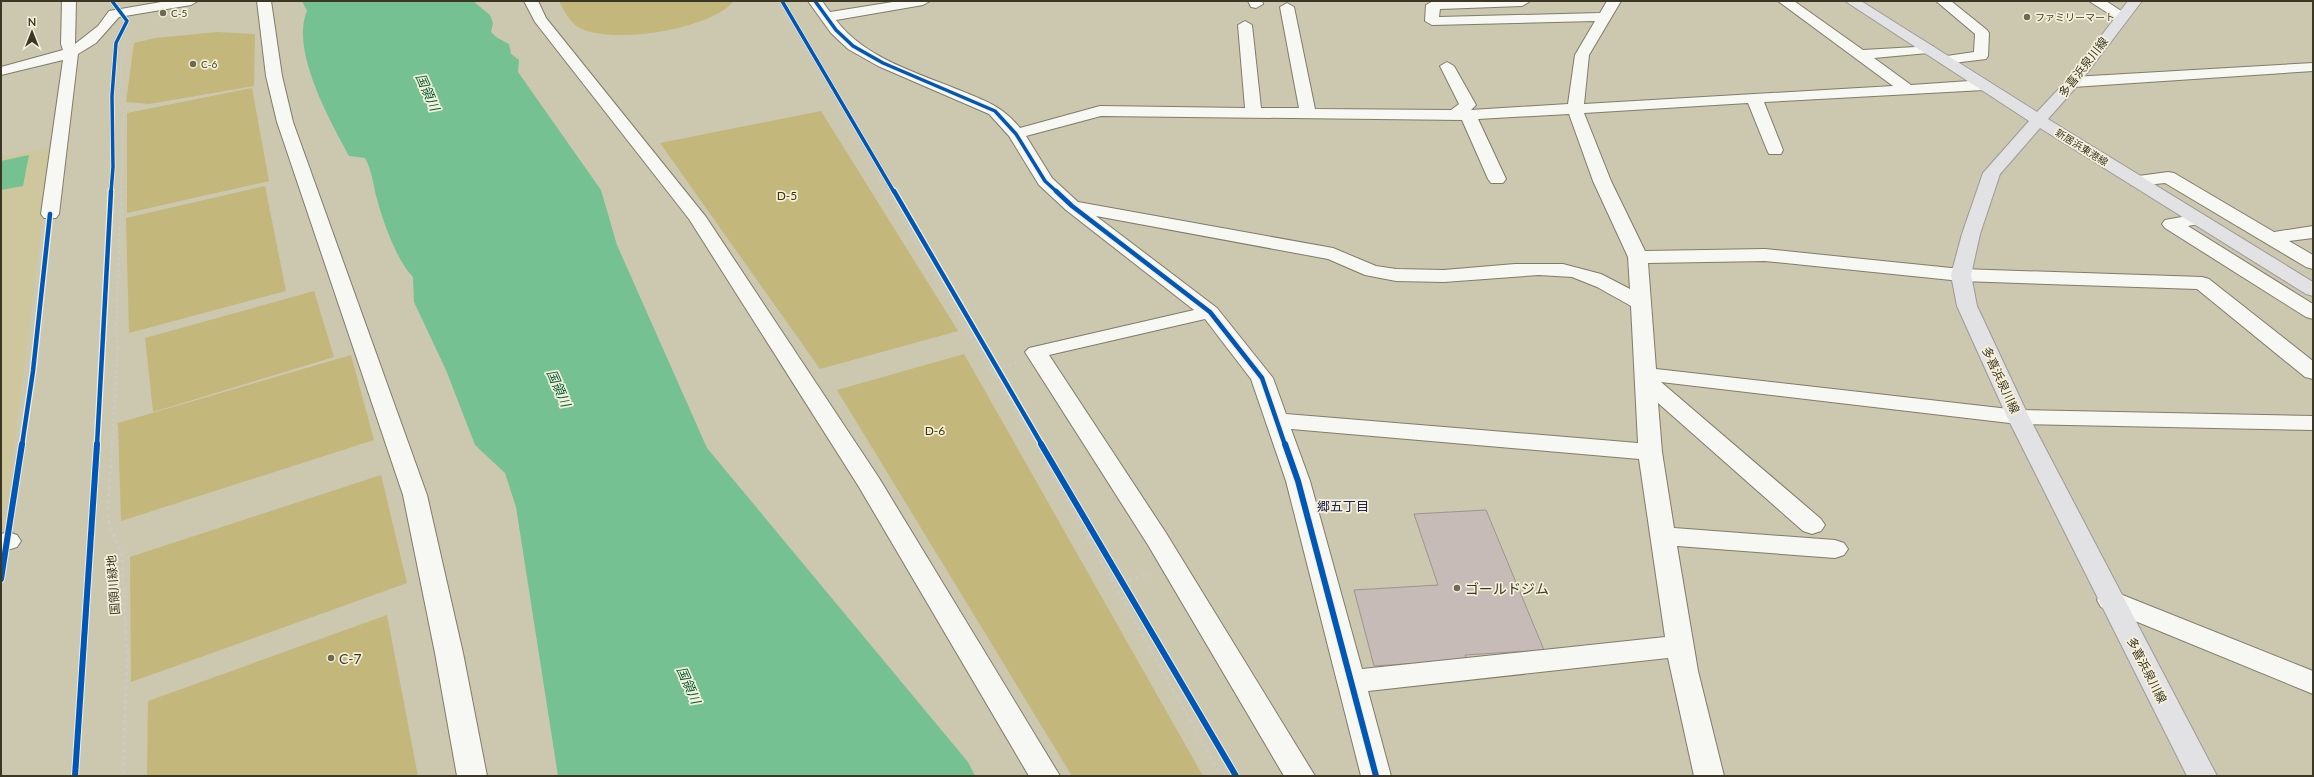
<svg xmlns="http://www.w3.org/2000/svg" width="2314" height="777" viewBox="0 0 2314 777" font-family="Lato,'Noto Sans JP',sans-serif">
	<rect width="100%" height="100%" fill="#ccc7af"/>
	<path fill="#cec69d" d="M51,148L4,530L1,531V157Z"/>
	<g fill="#c3b77c">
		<path d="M559,1H734C709,30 615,44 582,29C570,24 565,12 559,1Z"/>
		<path d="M217,32L255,34L254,86L149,104L126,102L134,43L156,38Z"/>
		<path d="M252,88L269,181L127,213V113Z"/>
		<path d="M821,111L958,331L820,369L660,143Z"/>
		<path d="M265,186L286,291L129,333L126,218Z"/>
		<path d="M314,291L334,357L153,412L145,338Z"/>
		<path d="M964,354L1203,776H1072L837,390Z"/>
		<path d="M351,355L374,440L121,521L118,423Z"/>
		<path d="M381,475L407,583L131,682L130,557Z"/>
		<path d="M387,615L418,776H147L148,701Z"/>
	</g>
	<g fill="#76c192">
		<path d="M302,1H473L490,15L493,23L491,32L496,37L509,44L511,54L519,60L518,72L601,190L617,245L707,448L968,762L975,776H558L516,507L505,473L475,445L446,370L414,302L413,277C397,261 383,222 377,199C373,185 372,170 365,158L349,156C330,121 290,50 307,11Z"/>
		<path d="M29,155L23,186L1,190V161Z"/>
	</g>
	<path fill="#c6bbb6" stroke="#9e948f" d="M1486,510L1544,650L1465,655L1467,660L1374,666L1354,590L1438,585L1414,514Z"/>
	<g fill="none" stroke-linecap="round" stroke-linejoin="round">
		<defs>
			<g id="minor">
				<path d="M62,1H76L75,44L98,26L109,11L167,1H198L191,5L119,17L96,43L78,54L59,214L56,218H44L41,214L63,60L1,75V67L63,50L61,44Z"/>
				<path d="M257,1H271L282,76L293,122L427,495L463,653L487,776H457L435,653L403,495L277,122L266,76Z"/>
				<path d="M524,1H538L546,18L706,217L879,478L1060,776H1029L859,487L689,219L535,22Z"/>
				<path d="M808,1H822L830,12L899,1H930L923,5L836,20C865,59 921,74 964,92C988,102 1003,107 1020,128L1100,106L1245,108L1238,25L1245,21L1252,25L1261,108H1299L1280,7L1287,3L1294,7L1315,109L1451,110L1459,104L1440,66L1447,62L1454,66L1476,105L1471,110L1568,104L1575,55L1595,21L1432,25L1425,21L1426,5L1433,1L1529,2L1522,6L1440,9L1439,17L1600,13L1607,1H1621L1589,55L1584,104L1893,86L1778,1H1794L1863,50L1933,46L1935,49L1928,53L1874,58L1911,85L1984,80L1989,82L1992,85L1989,88L1984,90L1764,102L1783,150L1781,154H1769L1767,150L1748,103L1584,113L1611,181L1645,251L1765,249L1961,269L2202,277L2209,279L2313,361V379L2305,377L2197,289L1961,281L1765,261L1648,263L1656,369L2018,410L2313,416V430L2018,424L1661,382L1821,519L1825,525L1821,531L1812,534L1803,531L1658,403L1662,452L1674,528L1835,540L1844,543L1848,549L1844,555L1835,558L1677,546L1698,671L1724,776H1694L1668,658L1368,691L1391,776H1361L1286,481L1251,379L1205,319L1049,355L1166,533L1315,776H1284L1148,545L1025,352L1029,348L1194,310L1066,210L1039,185L1009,136L989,114L878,66L848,49L831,33ZM1569,114L1593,181L1628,257L1630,289L1601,274L1563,264H1515L1444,270L1396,269L1376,266L1333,248L1078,202L1052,178L1026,136L1101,116L1462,120L1488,179L1491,183H1503L1506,179L1478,119ZM1096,216L1328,259L1365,275L1396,281L1444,282L1539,275L1572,277L1597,287L1631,306L1638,443L1286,414L1273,378L1217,308ZM1291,429L1639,459L1665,637L1362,669L1310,481Z"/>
				<path d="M1248,1H1262L1263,4L1256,8L1251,7Z"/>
				<path d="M1936,1H1951L1987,30L1989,33L1988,56L1986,59L1945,64L1940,63L1938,60L1940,57L1974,52L1975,34Z"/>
				<path d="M2089,1H2106L2129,16L2122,20L2117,19Z"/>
				<path d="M2313,63V71L2073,87L2068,85L2065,82L2068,79L2073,77Z"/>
				<path d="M2168,172L2174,173L2274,232L2313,226V238L2289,241L2313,255V269L2306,267L2165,183L2137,186L2131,185L2128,181L2131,177Z"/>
				<path d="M2198,214L2204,215L2207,219L2204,223L2188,226L2313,304V319L2306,317L2165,228L2162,224L2165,220Z"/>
				<path d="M8,532L17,535L21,541L17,547L1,552V534Z"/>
				<path d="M2110,590L2313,671V694L2101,607L2097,600L2101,593Z"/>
			</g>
			<path id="major" d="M1845,1H1861L2037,112L2068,79L2128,1H2142L2078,85L2048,119L2313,282V296L2306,294L2040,128L2000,174L1980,234L1971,275L1977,306L2029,417L2217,776H2187L2007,417L1957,306L1951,275L1962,234L1983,173L2029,121Z"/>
		</defs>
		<use href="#minor" stroke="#7f7c69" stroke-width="2"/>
		<use href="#major" stroke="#9c9a98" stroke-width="2"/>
		<g stroke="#cccac3" stroke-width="1.5" stroke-dasharray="2 2" stroke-linecap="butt">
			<path d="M777,1L887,192"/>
			<path d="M782,1L894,192"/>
			<path d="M111,192L113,167L112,96L116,42"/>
			<path d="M121,192L124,112L118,103L124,40L130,28"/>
		</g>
		<g stroke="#cccac3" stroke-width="2.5" stroke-dasharray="3 3" stroke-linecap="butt">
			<path d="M887,191L966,329L1037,445"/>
			<path d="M894,191L1042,445"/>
			<path d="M997,368L1016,363"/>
			<path d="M22,445L33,371L48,231"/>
			<path d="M97,445L111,191"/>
			<path d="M112,445L118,342L116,338L121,191"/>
		</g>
		<g stroke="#cccac3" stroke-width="3" stroke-dasharray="3.5 3.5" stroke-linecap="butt">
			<path d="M112,444L107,517L122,556L127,661L123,776"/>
			<path d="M1036,444L1221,776"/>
			<path d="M1041,444L1236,776"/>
			<path d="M11,519L22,444"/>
			<path d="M1,579L4,564"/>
			<path d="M1122,582L1150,574"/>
			<path d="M75,776L97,444"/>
		</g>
		<use href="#minor" fill="#f7f7f3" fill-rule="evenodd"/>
		<use href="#major" fill="#e2e2e5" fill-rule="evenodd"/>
		<defs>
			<g id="cycleway-far2">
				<path d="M782,1L894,192"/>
				<path d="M815,1L836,30L853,46L883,63L995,111L1016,134L1045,181L1057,192"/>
				<path d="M111,192L113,167L112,96L116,43L127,21L112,1"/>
			</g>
			<g id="cycleway-far1">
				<path d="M894,191L1042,445"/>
				<path d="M1056,191L1072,206L1210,312L1262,378L1285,445"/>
				<path d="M22,445L33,371L50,214"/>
				<path d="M97,445L111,191"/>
			</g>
			<g id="cycleway">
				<path d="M1041,444L1236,776"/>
				<path d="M1285,444L1298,481L1376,776"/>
				<path d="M1,579L22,444"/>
				<path d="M75,776L97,444"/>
			</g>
		</defs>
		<use href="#cycleway-far2" stroke="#f4f0d9" stroke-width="5"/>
		<use href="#cycleway-far1" stroke="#f4f0d9" stroke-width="7"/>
		<use href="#cycleway" stroke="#f4f0d9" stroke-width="8"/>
		<use href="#cycleway-far2" stroke="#0057b8" stroke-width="3.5"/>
		<use href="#cycleway-far1" stroke="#0057b8" stroke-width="4.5"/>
		<use href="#cycleway" stroke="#0057b8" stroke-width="6"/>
	</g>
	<g fill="#6e6955" stroke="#f4f0d9" stroke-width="1.5">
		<circle cx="163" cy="13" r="4"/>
		<circle cx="2027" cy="17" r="4"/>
		<circle cx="193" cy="64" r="4"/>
		<circle cx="1457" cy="588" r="4"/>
		<circle cx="331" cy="658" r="4"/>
	</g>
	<g text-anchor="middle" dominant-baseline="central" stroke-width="3.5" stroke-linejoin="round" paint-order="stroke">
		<g font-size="10" fill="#3b3724" stroke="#f4f0d9" text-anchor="start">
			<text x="171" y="13">C-5</text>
			<text x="2035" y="17">ファミリーマート</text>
			<text x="201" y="64">C-6</text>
		</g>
		<g font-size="10" fill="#3b3724" stroke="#f4f0d9">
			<text transform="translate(2082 147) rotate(32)">新居浜東港線</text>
		</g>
		<g font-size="12" fill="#3b3724" stroke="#f4f0d9">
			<text transform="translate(2083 67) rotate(-52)">多喜浜泉川線</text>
			<text transform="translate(2001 380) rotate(65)">多喜浜泉川線</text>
			<text transform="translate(113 585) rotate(-94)">国領川緑地</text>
			<text transform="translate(2147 670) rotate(63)">多喜浜泉川線</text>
		</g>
		<g font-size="12" fill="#3d3302" stroke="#f4f0d9">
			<text x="787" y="195">D-5</text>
			<text x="935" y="430">D-6</text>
		</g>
		<g font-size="13" font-style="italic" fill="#045d38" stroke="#f4f0d9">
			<text transform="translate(428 92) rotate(66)">国領川</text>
			<text transform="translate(559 388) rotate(66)">国領川</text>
			<text transform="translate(689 685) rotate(66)">国領川</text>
		</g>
		<g font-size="13" fill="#202059" stroke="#f4f0d9">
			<text x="1343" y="506">郷五丁目</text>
		</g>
		<g font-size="14" fill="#3b3724" stroke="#f4f0d9" text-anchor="start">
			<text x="1465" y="588">ゴールドジム</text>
			<text x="339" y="658">C-7</text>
		</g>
	</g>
	<rect width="2314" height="777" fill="none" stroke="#3b3724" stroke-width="4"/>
	<g transform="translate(32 32)" stroke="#f4f0d9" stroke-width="3" paint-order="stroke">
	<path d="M0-3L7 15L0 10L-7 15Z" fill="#3b3724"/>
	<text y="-6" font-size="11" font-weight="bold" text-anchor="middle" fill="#3b3724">N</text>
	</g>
</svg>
